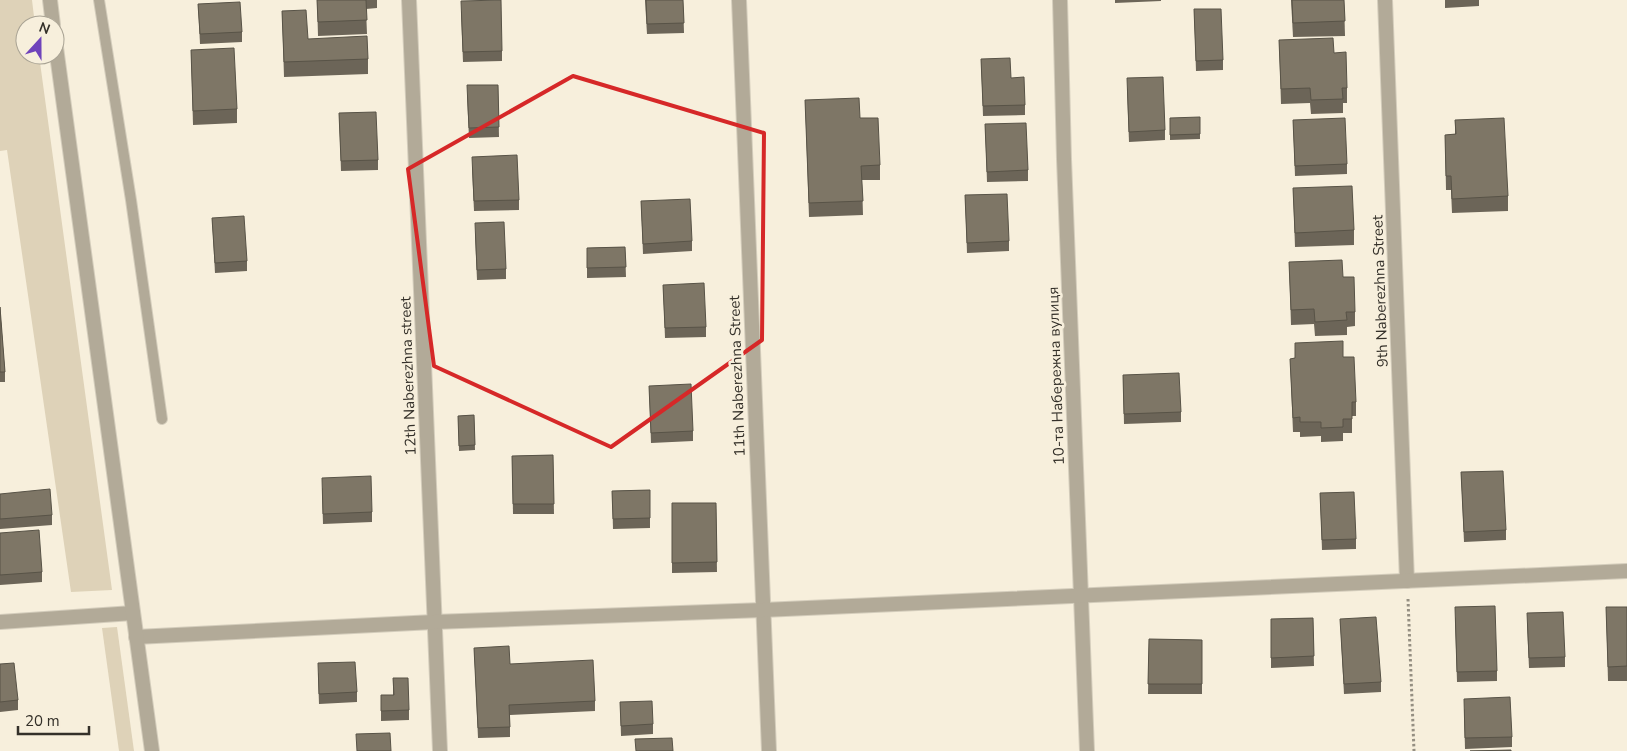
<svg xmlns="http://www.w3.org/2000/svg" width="1627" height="751" viewBox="0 0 1627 751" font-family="'Nunito Sans',sans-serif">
	<rect width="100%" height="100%" fill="#f7efdc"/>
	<g fill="#ded2b8">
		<path d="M0,0H32L35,25H25V55H39L112,590L71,592L7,150L0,151Z"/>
		<path d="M117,627L134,751H119L102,628Z"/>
	</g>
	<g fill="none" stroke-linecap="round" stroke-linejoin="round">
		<defs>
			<path id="service" d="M99,0L131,200L162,419"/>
			<g id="minor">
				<path d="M409,0L440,751"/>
				<path d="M739,0L769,751"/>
				<path d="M1060,0L1064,159L1087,751"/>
				<path d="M1385,0L1407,581"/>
				<path d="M0,622L133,613"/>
				<path d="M136,637L434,622L763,610L1627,571"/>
			</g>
			<g id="tertiary">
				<path d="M50,0L53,25"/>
				<path d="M55,40L152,751"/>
			</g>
		</defs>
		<use href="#service" stroke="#d4cdbc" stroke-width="12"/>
		<use href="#minor" stroke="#d4cdbc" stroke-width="16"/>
		<use href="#tertiary" stroke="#d4cdbc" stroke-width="16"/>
		<path stroke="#958f82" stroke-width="3" stroke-dasharray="2.5 2.5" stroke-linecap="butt" d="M1408,599L1414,751"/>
		<use href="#service" stroke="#b2aa98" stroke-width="10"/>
		<use href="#minor" stroke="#b2aa98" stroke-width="14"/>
		<use href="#tertiary" stroke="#b2aa98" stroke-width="14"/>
	</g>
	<g fill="#6c6558">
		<path d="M317,0H377V8L366,9L367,34L318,36Z"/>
		<path d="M645,0H683L684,33L647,34Z"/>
		<path d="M1115,0H1161V1L1115,3Z"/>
		<path d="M1291,0H1344L1345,36L1293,37Z"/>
		<path d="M1445,0H1479V6L1445,8Z"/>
		<path d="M198,4L242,32V42L200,44Z"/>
		<path d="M1194,9L1223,60V70L1196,71Z"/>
		<path d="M282,11L308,39L368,59V74L284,77Z"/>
		<path d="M461,11L502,51V61L463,62Z"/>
		<path d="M1279,40L1334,53L1347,88V103H1343V113L1311,114L1310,103L1281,104Z"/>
		<path d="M191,50L237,109V123L193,125Z"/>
		<path d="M981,59L1011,78L1025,105V115L983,116Z"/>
		<path d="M498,85L499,137L469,138L467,95Z"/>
		<path d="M1127,88L1165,130V140L1129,142Z"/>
		<path d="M805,100L860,118L880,165V180H862L863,215L809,217Z"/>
		<path d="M339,113L378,160V170L341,171Z"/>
		<path d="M1170,118L1200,134V139L1170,140Z"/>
		<path d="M1293,120L1347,164V174L1295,176Z"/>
		<path d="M1455,120L1508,196V211L1452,213L1451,190H1446L1445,135L1455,134Z"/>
		<path d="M985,124L1028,170V181L987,182Z"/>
		<path d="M472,167L519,200V210L474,211Z"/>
		<path d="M1293,188L1354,230V245L1295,247Z"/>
		<path d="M965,195L1009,241V251L967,253Z"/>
		<path d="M641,201L692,241V251L643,254Z"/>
		<path d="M212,218L247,261V271L215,273Z"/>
		<path d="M475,233L506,269V279L477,280Z"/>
		<path d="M625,247L626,277L587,278V248Z"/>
		<path d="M1289,262L1343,277L1355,312V326L1347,327V335L1315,336L1314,324L1291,325Z"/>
		<path d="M663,285L706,327V337L665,338Z"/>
		<path d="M0,307L5,372V382H0Z"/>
		<path d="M1295,343L1343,357L1356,402V416H1352V433H1343V441L1321,442V436L1300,437V432H1293L1290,359L1295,358Z"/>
		<path d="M1123,375L1181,412V422L1124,424Z"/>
		<path d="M649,386L693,431V441L651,443Z"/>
		<path d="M474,415L475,450L459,451L458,416Z"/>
		<path d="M553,455L554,514H513L512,456Z"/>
		<path d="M1461,472L1506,530V540L1464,542Z"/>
		<path d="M322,488L372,512V522L323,524Z"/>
		<path d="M650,490V528L613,529L612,491Z"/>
		<path d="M1320,493L1356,539V549L1322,550Z"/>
		<path d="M0,494L52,515V525L0,529Z"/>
		<path d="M672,503H716L717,572L672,573Z"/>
		<path d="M0,533L42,572V582L0,585Z"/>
		<path d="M1606,607H1627V681H1608Z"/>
		<path d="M1455,617L1497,671V681L1457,682Z"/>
		<path d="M1313,618L1314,666L1271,668V619Z"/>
		<path d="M1340,619L1381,682V692L1344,694Z"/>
		<path d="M1527,623L1565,657V667L1529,668Z"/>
		<path d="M1149,639L1202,640V694H1148Z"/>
		<path d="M474,648L595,701V711L510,715V737L478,738Z"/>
		<path d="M0,664L18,700V710L0,712Z"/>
		<path d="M318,673L357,692V702L319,704Z"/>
		<path d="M393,678L409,710V720L381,721V695H393Z"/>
		<path d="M620,702L653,724V734L621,736Z"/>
		<path d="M1464,709L1512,737V747L1465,749Z"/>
	</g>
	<g fill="#7e7666" stroke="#585347">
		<path d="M317,0H366L367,20L318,22Z"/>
		<path d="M501,0L502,51L463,52L461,1Z"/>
		<path d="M646,0H683L684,23L647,24Z"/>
		<path d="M1292,0H1344L1345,21L1293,23Z"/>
		<path d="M240,2L242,32L200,34L198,4Z"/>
		<path d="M1194,9H1221L1223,60L1196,61Z"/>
		<path d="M306,10L308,39L367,36L368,59L284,62L282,11Z"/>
		<path d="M1333,38L1334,53L1346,52L1347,88H1342L1343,99L1311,100L1310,88L1281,89L1279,40Z"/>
		<path d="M234,48L237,109L193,111L191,50Z"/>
		<path d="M1010,58L1011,78L1024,77L1025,105L983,106L981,59Z"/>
		<path d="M1163,77L1165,130L1129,132L1127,78Z"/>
		<path d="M467,85H498L499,127L469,128Z"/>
		<path d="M859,98L860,118H878L880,165L861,166L863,201L809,203L805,100Z"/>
		<path d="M376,112L378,160L341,161L339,113Z"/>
		<path d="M1200,117V134L1170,135V118Z"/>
		<path d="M1345,118L1347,164L1295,166L1293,120Z"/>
		<path d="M1504,118L1508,196L1452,199L1451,176H1446L1445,135L1456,134L1455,120Z"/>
		<path d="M1026,123L1028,170L987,172L985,124Z"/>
		<path d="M517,155L519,200L474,201L472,157Z"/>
		<path d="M1352,186L1354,230L1295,233L1293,188Z"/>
		<path d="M1007,194L1009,241L967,243L965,195Z"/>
		<path d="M690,199L692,241L643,244L641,201Z"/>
		<path d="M244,216L247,261L215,263L212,218Z"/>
		<path d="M504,222L506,269L477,270L475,223Z"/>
		<path d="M625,247L626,267L587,268V248Z"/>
		<path d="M1342,260L1343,277H1354L1355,312H1346L1347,320L1315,322L1314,309L1291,310L1289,262Z"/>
		<path d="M704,283L706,327L665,328L663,285Z"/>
		<path d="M0,307L5,372H0Z"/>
		<path d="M1343,341V357H1354L1356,402H1352V419H1343V427L1321,428V422H1300V417L1293,418L1290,359L1295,358V343Z"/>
		<path d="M1179,373L1181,412L1124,414L1123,375Z"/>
		<path d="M691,384L693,431L651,433L649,386Z"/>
		<path d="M474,415L475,445L459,446L458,416Z"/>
		<path d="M553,455L554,504H513L512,456Z"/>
		<path d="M1503,471L1506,530L1464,532L1461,472Z"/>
		<path d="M371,476L372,512L323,514L322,478Z"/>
		<path d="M50,489L52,515L0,519V494Z"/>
		<path d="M650,490V518L613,519L612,491Z"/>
		<path d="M1354,492L1356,539L1322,540L1320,493Z"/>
		<path d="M672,503H716L717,562L672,563Z"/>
		<path d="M39,530L42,572L0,575V533Z"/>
		<path d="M1495,606L1497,671L1457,672L1455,607Z"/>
		<path d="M1606,607H1627V666L1608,667Z"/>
		<path d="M1563,612L1565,657L1529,658L1527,613Z"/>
		<path d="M1376,617L1381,682L1344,684L1340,619Z"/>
		<path d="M1313,618L1314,656L1271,658V619Z"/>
		<path d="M1149,639L1202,640V684H1148Z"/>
		<path d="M509,646L510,664L593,660L595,701L509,705L510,727L478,728L474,648Z"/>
		<path d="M355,662L357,692L319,694L318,663Z"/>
		<path d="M14,663L18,700L0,702V664Z"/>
		<path d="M393,678H408L409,710L381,711V695H394Z"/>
		<path d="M1510,697L1512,737L1465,738L1464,699Z"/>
		<path d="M652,701L653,724L621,726L620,702Z"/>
		<path d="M390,733L391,751H357L356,734Z"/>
		<path d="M672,738L673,751H636L635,739Z"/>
		<path d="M1511,750V751H1470Z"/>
	</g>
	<path fill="none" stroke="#d62828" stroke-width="4" stroke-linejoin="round" d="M573,76L764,133L762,340L611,447L434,366L408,169Z"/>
	<g text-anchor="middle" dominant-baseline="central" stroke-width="5" stroke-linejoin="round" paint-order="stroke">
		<g font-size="15" fill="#343029" stroke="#f7efdc">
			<text transform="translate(1380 291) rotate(-92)">9th Naberezhna Street</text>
			<text transform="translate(408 376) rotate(-92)">12th Naberezhna street</text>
			<text transform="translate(737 376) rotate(-92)">11th Naberezhna Street</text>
			<text transform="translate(1056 376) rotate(-92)">10-та Набережна вулиця</text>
		</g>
	</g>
	<g transform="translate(40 40) rotate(21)"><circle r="24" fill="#f7efdc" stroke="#a9a394"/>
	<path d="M0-4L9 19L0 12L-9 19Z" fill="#6f43bb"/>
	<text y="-8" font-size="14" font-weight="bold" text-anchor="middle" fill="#343029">N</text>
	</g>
	<path d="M18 726v8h71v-8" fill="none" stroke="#343029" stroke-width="2.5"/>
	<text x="25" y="726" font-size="15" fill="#343029" stroke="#f7efdc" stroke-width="4" paint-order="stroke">20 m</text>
</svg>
